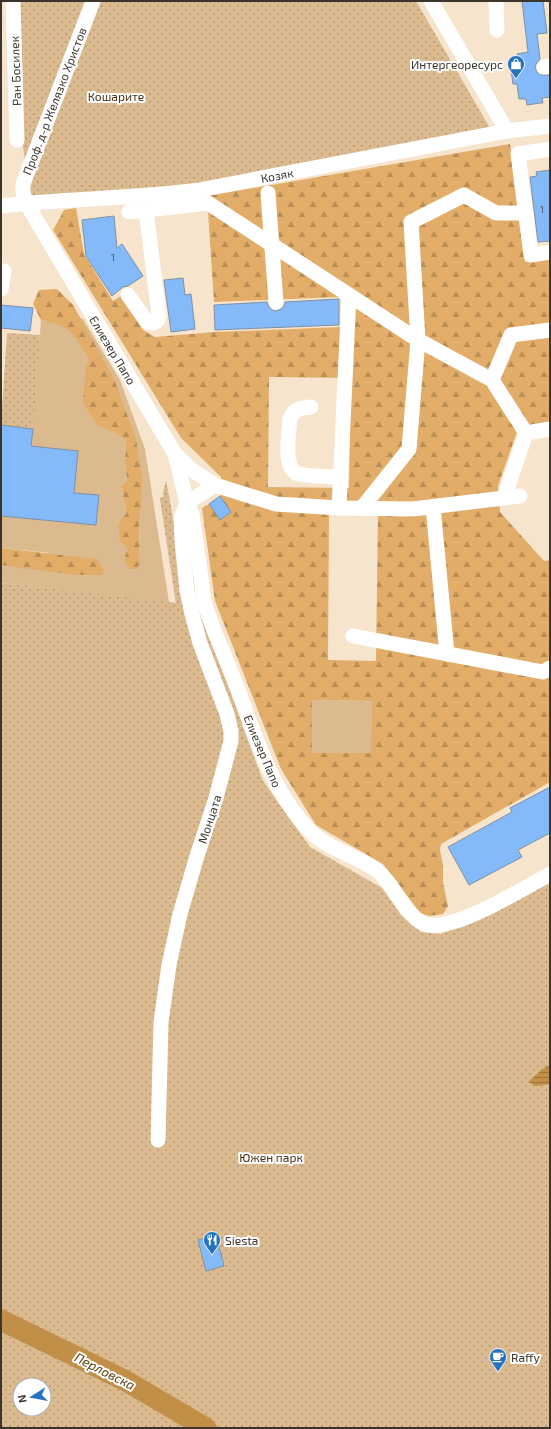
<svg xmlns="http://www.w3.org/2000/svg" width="551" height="1429" viewBox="0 0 551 1429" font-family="'Exo 2',sans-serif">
	<defs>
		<pattern id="forest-firs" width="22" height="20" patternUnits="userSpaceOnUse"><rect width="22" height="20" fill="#e2ad68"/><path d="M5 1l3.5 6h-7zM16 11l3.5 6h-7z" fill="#b88e56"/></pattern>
		<pattern id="park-dots" width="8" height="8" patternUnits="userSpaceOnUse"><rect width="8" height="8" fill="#dbba90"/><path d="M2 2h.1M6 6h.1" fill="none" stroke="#b39876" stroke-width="1.8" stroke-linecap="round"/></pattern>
		<pattern id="water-rules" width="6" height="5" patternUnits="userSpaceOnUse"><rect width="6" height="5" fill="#c28f49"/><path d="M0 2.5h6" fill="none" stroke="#9f763d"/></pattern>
	</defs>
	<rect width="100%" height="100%" fill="#f6e4cd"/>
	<g fill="#dbba90">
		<path d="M80,318L83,319L120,380L145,449L169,602L176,603L160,498L164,497L163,493L166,481L175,529L198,607L243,725L101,595L1,583V565L16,566L50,553L1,548V516L96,525L99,496L74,493L31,446L41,320L59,324L73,333L89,360L97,425L126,439L125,464L127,480L121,486L125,505L126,514L121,540L127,549L124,560L140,564L139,530L143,483L113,376Z"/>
		<path d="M312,700L372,701V754L312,753Z"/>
	</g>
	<g fill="url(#forest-firs)" fill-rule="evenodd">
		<path d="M510,144L525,262L550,258V423L518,429L498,486L500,512L544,561L550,560V782L441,844L440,850L443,865V883L448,906L443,914L429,916L420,913L383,864L316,825L281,769L215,601L202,508L209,504L220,520L231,512L220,496L221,477L181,438L53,230L64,210L76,208L84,254L113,301L121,296L143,330L155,337L215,332L342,327L341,297L214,302L207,196ZM269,377L351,378L349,488L268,487ZM329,514L378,515L376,661L328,660ZM312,700L372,701L371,753H312Z"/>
		<path d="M57,289L73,305L113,376L136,439L143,483L139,530L140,564L136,569H129L124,560L127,549L120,540L118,524L126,514L125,505L121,486L127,480L125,464L126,439L97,425L83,403L86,365L89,360C73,334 73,327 41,320L33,304L39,290Z"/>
		<path d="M1,548L96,559L104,570L102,575H74L1,565Z"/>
	</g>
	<g fill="url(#park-dots)" fill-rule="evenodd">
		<path d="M18,1H416L490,128L200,185L30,197L22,139Z"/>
		<path d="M7,333L40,335L33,429L1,425Z"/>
		<path d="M166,481L175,529L187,516L198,607L263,781L310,847L382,888L401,915L421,932L440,934L469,924L550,883V1428H1V583L176,603L160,498L164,497L163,493ZM20,1385H44V1409H20Z"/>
	</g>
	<path fill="url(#water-rules)" d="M550,1065V1084L536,1086L528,1082L541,1070Z"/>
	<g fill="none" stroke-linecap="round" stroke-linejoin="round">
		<path stroke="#c28f49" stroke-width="21" d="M1,1320L126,1381L206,1428"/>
	</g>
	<g fill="#84baf9" stroke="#7f90a4">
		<path d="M522,1H543L547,33L537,34L540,59L536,64L535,68L537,72L540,75H550V97L542,98L543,103H540L527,105L526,99H519L517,84H513L511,69L519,68L517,54L528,52Z"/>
		<path d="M550,170V241L538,242L530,177L537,176L536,172Z"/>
		<path d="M114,216L117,248L122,244L143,276L128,286L123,287L112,296L86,256L82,220Z"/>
		<path d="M183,278L185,295L191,294L195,329L171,332L164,280Z"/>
		<path d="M339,299V325L215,330L214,305L267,302L269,307L272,310L276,311L281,309L284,306L285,302Z"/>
		<path d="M1,305L33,308L30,331L1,328Z"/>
		<path d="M1,425L33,429L31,446L78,451L74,493L99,495L96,525L1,516Z"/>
		<path d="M220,496L231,512L220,520L209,504Z"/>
		<path d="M550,787V833L518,850L522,857L469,885L448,847L512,812L510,808Z"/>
		<path d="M216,1235L224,1266L206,1271L198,1240Z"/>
	</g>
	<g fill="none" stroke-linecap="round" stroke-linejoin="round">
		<g stroke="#fff" stroke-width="15">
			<path d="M13,1L17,140"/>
			<path d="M93,1L23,184V192L26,203L175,454L187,503L192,514C195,535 198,556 201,577C202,586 203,596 205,605C213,631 225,656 235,682C255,734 271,792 312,833C331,851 360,856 380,873C395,886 409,923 429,925C459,929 522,889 550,874"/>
			<path d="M431,1L507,131"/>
			<path d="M496,1L497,30"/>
			<path d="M544,67L550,66"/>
			<path d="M550,149L518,154L531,255L550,252"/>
			<path d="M268,193L276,302"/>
			<path d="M1,206C67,198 133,199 199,190L507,131L550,126"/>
			<path d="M129,212L208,203L418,340L492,380"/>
			<path d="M1,289L4,271"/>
			<path d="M128,295L147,322L153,323L157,321L159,316L146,210"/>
			<path d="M311,407C300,408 294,409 290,419C289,433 282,470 299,474C312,477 327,476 341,477"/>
			<path d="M526,433L492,380L511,335L550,330"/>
			<path d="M175,454L192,470L215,485L276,504L339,508L413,509L520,496"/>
			<path d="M504,498L526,433L550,429"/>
			<path d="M187,503L215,485"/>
			<path d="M433,507L447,654"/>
			<path d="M339,508L349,295"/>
			<path d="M362,508L409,449L418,340L411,222L464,195L496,213H526"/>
			<path d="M353,636L543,672L550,668"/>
			<path d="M158,1140L161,1022L169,965L180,914L197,856L216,798L231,741V731L227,714L200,643L192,614L187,590L182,541L181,518L187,503"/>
		</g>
	</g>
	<defs>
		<symbol id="shop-pin" viewBox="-11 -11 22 30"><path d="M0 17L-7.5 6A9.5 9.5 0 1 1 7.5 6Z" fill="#2572c1" stroke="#fff"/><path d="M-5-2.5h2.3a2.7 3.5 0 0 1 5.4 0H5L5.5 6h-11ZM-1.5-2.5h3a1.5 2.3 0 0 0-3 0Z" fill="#fff"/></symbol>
		<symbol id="restaurant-pin" viewBox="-11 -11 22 30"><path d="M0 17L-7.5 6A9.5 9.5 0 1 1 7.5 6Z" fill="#2572c1" stroke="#fff"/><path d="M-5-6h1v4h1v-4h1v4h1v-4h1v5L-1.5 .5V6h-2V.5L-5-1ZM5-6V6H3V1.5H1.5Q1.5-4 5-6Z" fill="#fff"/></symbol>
		<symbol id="cafe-pin" viewBox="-11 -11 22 30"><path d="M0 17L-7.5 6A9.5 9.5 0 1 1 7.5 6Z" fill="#2572c1" stroke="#fff"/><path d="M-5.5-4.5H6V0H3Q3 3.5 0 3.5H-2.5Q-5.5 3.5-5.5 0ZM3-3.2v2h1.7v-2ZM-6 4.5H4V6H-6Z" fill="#fff"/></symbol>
	</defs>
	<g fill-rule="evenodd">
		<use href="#shop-pin" x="506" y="54" width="20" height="27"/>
		<use href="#restaurant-pin" x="202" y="1230" width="20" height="27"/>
		<use href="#cafe-pin" x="488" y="1347" width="20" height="27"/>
	</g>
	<g text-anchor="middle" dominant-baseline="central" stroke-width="4" stroke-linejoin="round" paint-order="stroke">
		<g font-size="10" fill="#4e565f">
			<text x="542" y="209">1</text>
			<text x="113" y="257">1</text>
		</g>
		<g font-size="12" fill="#3c352c" stroke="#fff" text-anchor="start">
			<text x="503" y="64" text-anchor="end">Интергеоресурс</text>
			<text x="225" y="1240">Siesta</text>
			<text x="511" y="1357">Raffy</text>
		</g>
		<g font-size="12" fill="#3c352c" stroke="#fff">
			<text transform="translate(15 71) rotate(-92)">Ран Босилек</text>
			<text transform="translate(54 101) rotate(-69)">Проф. д-р Желязко Христов</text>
			<text transform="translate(277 175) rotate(-11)">Козяк</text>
			<text transform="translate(113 350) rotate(59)">Елиезер Папо</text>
			<text transform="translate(263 751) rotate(67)">Елиезер Папо</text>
			<text transform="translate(209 819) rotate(-72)">Монцата</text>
		</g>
		<g font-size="12" fill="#473213" stroke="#fff">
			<text x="116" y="96">Кошарите</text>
			<text x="271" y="1157">Южен парк</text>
		</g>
		<g font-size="13" font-style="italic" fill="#613f04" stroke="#fff">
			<text transform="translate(105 1371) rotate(27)">Перловска</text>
		</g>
	</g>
	<rect width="551" height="1429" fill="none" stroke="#3c352c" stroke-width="4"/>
	<g transform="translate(32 1397) rotate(259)"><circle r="19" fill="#ffffff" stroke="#b1aeab"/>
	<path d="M0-3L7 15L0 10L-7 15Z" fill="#2572c1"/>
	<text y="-6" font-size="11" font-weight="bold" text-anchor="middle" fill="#3c352c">N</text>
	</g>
</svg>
